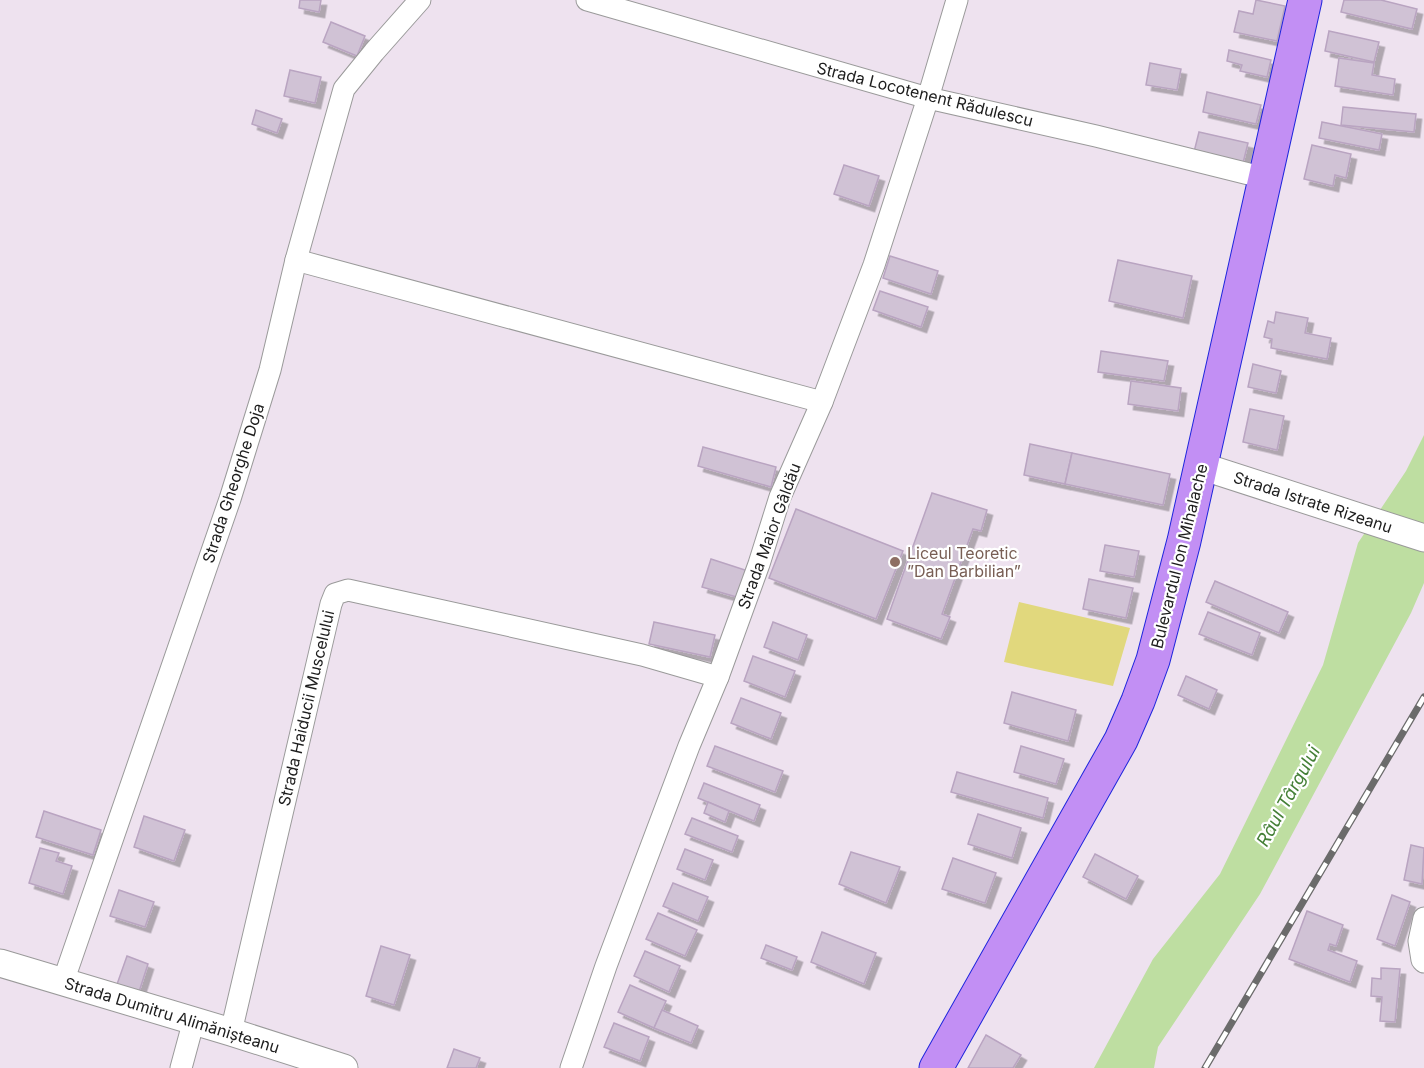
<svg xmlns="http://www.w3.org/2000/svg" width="1424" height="1068" viewBox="0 0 1424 1068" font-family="Inter,sans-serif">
	<defs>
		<filter id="shadow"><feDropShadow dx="5.5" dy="5.5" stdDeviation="0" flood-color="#0004"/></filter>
	</defs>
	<rect width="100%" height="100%" fill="#eee2ef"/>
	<path fill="#e1d87d" d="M1019,602L1130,628L1113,686L1004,662Z"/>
	<path fill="#bedea1" d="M1424,435V583L1411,613L1260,894L1158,1047L1154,1068H1094L1153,959L1220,874L1323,665L1358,543L1406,471Z"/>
	<g fill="#d0c2d5" stroke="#b9a4c1" stroke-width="1.5" filter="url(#shadow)">
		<path d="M300,0H321L319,12L299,8Z"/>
		<path d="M1256,0L1285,6L1277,41L1234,32L1239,11L1253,14Z"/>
		<path d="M1344,0H1381L1417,9L1412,29L1341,12Z"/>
		<path d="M331,22L365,36L357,56L323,42Z"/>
		<path d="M1329,31L1379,42L1374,62L1325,51Z"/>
		<path d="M1229,50L1271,60L1267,77L1240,71L1242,65L1227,61Z"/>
		<path d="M1339,58L1374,63L1372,75L1395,79L1393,95L1335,86Z"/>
		<path d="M1150,63L1181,69L1177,90L1146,85Z"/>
		<path d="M290,70L321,77L315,103L284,96Z"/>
		<path d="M1207,92L1261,105L1256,124L1203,112Z"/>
		<path d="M1343,107L1416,114L1414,132L1341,125Z"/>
		<path d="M256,110L282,119L277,133L252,124Z"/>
		<path d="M1322,122L1382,134L1379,150L1319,138Z"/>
		<path d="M1199,132L1248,143L1243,163L1194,152Z"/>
		<path d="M1312,145L1351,154L1346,178L1335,175L1333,186L1304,179Z"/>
		<path d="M844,165L879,176L869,206L834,194Z"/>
		<path d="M890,256L938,271L931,294L883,278Z"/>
		<path d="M1118,260L1192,276L1183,318L1109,301Z"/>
		<path d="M880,291L928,307L921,327L873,310Z"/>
		<path d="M1276,312L1308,318L1305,333L1331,338L1327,359L1271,348L1272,339L1264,337L1268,321L1274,323Z"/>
		<path d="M1101,351L1168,361L1164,381L1098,372Z"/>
		<path d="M1253,364L1281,371L1276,393L1248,387Z"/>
		<path d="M1131,381L1181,388L1178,411L1128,404Z"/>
		<path d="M1250,409L1284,416L1277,450L1243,442Z"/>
		<path d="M1030,444L1072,453L1065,484L1024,475Z"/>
		<path d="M703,447L776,467L771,487L698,466Z"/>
		<path d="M1072,453L1170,474L1163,505L1065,484Z"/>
		<path d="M932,493L987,510L981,531L973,529L942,614L950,617L941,639L887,619Z"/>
		<path d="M796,509L903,551L876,619L769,578Z"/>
		<path d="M1105,545L1139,551L1134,577L1100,571Z"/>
		<path d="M711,559L748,571L740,598L702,587Z"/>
		<path d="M1089,579L1133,588L1126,618L1083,609Z"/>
		<path d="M1215,581L1288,612L1279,633L1206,602Z"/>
		<path d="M1208,612L1260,633L1252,655L1199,634Z"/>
		<path d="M654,622L715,635L710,657L649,644Z"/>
		<path d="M773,622L807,635L798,660L764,647Z"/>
		<path d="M753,656L795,671L785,697L744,681Z"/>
		<path d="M1186,676L1217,690L1209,709L1178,695Z"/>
		<path d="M1012,692L1076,710L1068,741L1004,723Z"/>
		<path d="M741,698L781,713L771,739L731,723Z"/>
		<path d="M715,746L783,771L775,792L707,766Z"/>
		<path d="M1021,746L1064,759L1056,784L1014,772Z"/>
		<path d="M957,772L1048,798L1043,818L951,792Z"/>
		<path d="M704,783L760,805L754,821L698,798Z"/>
		<path d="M708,802L729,811L725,822L704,813Z"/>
		<path d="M44,811L101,830L93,855L36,837Z"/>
		<path d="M978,814L1021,828L1012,858L968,844Z"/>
		<path d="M144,816L185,830L174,861L134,847Z"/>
		<path d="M692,818L738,836L732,852L685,834Z"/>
		<path d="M1411,845L1424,848L1422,884L1404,880Z"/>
		<path d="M40,848L59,853L56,861L72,866L63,894L29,883Z"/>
		<path d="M685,849L713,860L705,880L677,869Z"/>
		<path d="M851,852L900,867L886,903L839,884Z"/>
		<path d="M1095,854L1138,876L1126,899L1083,877Z"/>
		<path d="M953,858L996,873L985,903L942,889Z"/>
		<path d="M673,883L708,897L698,921L663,906Z"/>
		<path d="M119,890L154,902L145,927L110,916Z"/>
		<path d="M1392,895L1410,902L1395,946L1377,939Z"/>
		<path d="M1307,911L1343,925L1336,946L1330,944L1328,950L1357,961L1350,982L1289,959Z"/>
		<path d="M658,913L697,930L685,956L646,939Z"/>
		<path d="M822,932L876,953L864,984L811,962Z"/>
		<path d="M766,945L797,957L792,970L761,958Z"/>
		<path d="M381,946L410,955L394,1005L366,996Z"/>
		<path d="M645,951L680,966L669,992L634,976Z"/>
		<path d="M127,956L148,964L137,998L115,990Z"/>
		<path d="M1381,968L1400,969L1395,1022L1380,1021L1382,997L1371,996L1372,978L1381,979Z"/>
		<path d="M630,985L666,1001L654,1028L618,1012Z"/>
		<path d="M662,1010L698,1026L691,1043L654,1028Z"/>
		<path d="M614,1023L649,1037L640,1061L604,1047Z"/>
		<path d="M986,1035L1021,1055L1013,1068H968Z"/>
		<path d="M454,1049L480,1058L476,1068H447Z"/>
	</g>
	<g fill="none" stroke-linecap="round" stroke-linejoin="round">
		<defs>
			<g id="minor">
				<path d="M587,0L928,98L1096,136L1265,178"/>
				<path d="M296,260L822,402"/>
				<path d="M1424,918L1419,941L1422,960L1424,962"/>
				<path d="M63,982L230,499L270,370L296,260L344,89L374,52L420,0"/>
				<path d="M231,1032L331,604L335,594L348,590L642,655L718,677"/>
				<path d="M181,1068L194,1020"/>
				<path d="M571,1068L606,966L689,746L718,677L759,564L780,497L822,402L874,265L928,98L957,0"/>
			</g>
			<g id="tertiary">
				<path d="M1201,466L1424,538"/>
				<path d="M0,963L231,1032L344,1068"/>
			</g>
			<path id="trunk" d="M936,1068L1121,740L1138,701L1153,660L1184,541L1305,0"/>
		</defs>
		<use href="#minor" stroke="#9a9a9a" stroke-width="23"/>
		<use href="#tertiary" stroke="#9a9a9a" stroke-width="29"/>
		<use href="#trunk" stroke="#1e26dd" stroke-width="35"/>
		<use href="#minor" stroke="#fff" stroke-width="21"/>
		<use href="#tertiary" stroke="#fff" stroke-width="27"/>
		<use href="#trunk" stroke="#c28ff4" stroke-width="33"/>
		<defs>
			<path id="rail" d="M1205,1068L1424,697"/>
		</defs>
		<use href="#rail" stroke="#6b6b6b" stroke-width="7"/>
		<use href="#rail" stroke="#fff" stroke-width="4.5" stroke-dasharray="14" stroke-linecap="butt"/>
	</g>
	<circle fill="#8d6e63" stroke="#fff" stroke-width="2" cx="895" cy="562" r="6"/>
	<g text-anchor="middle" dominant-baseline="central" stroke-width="4.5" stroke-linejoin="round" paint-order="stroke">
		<g font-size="16" fill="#1d1d1d" stroke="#fff">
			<text transform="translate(925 94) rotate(14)">Strada Locotenent Rădulescu</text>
			<text transform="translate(233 483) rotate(-72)">Strada Gheorghe Doja</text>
			<text transform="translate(1313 502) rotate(18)">Strada Istrate Rizeanu</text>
			<text transform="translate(769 536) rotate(-70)">Strada Maior Gâldău</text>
			<text transform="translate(1179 556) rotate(-76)">Bulevardul Ion Mihalache</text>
			<text transform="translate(306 708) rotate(-77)">Strada Haiducii Muscelului</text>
			<text transform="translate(172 1015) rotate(17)">Strada Dumitru Alimănișteanu</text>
		</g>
		<g font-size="16" fill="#785e54" stroke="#fff" text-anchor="start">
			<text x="907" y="553">Liceul Teoretic<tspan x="907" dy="18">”Dan Barbilian”</tspan></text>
		</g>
		<g font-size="18" font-style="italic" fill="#458037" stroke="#fff">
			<text transform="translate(1288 796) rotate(-61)">Râul Târgului</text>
		</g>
	</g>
</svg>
